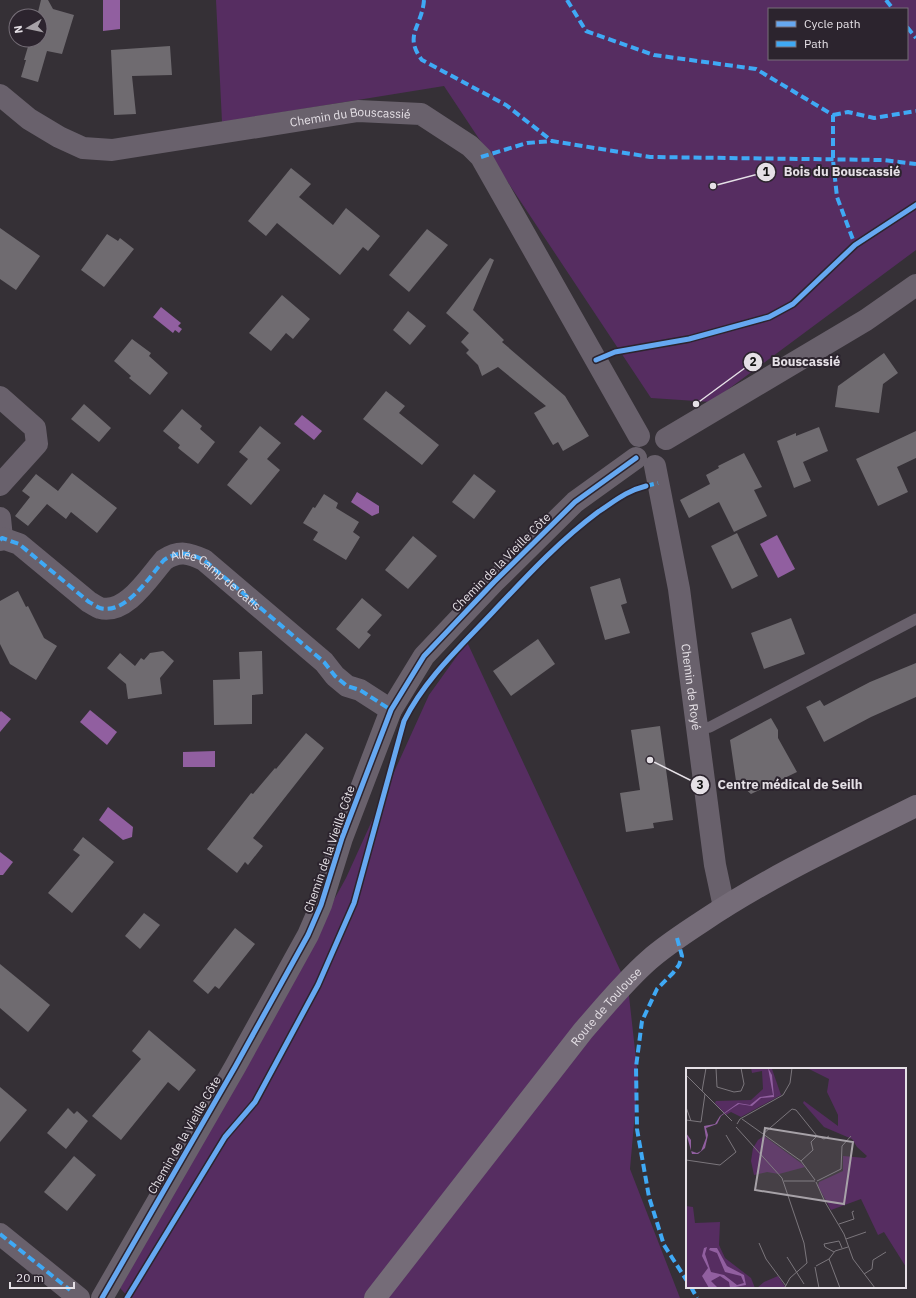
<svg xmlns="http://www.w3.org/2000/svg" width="916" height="1298" viewBox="0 0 916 1298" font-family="'IBM Plex Sans',sans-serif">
	<rect width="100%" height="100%" fill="#353036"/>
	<g fill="#562d61" fill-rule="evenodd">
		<path d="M216,0H916V250L711,402L651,398L444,86L222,122ZM769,9H907V59H769Z"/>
		<path d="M467,642L628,987L638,1077L630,1169L680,1298H129L120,1288L346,878L429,695Z"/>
	</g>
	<g fill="#915fa0">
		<path d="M103,0H120V29L103,31Z"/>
		<path d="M161,307L181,323L178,326L182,329L179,333L175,330L173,333L153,317Z"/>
		<path d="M302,415L322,431L314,440L294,424Z"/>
		<path d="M357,492L379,506V513L372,516L351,502Z"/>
		<path d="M777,535L795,569L778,578L760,544Z"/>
		<path d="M90,710L117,732L107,745L80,722Z"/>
		<path d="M1,711L11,719L0,732V712Z"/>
		<path d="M215,751V767H183V752Z"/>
		<path d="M108,807L133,827L132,837L123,840L99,820Z"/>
		<path d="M0,852L13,862L3,875H0Z"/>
	</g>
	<g fill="#6f6b70">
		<path d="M41,0H48L53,9L74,15L62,54L47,51L38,82L21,77L26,60H24L30,40H40V16H37Z"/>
		<path d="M170,46L172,75L132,76L136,114L114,115L111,50Z"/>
		<path d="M291,168L311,184L299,197L333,225L346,208L380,236L368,251L363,247L340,275L277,223L266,236L248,221Z"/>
		<path d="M0,228L40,256L16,290L0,279Z"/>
		<path d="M427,229L448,245L409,292L389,275Z"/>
		<path d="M107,234L118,241L120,238L134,249L104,287L81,270Z"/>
		<path d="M490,258L494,260L473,310L504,340L502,342L565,396L589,436L563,451L558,442L553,445L534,413L546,406L498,367L482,376L478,365L466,353L469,350L461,342L469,333L446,313Z"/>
		<path d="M282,295L310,319L293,339L286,333L271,351L249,333Z"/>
		<path d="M408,311L426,326L410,345L393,330Z"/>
		<path d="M132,339L151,353L149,356L168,373L150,395L129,378L131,376L114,361Z"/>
		<path d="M884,353L898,373L883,384L879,413L835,407L838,386Z"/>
		<path d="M386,391L405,406L399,413L439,445L422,465L363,419Z"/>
		<path d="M84,404L111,428L99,442L71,419Z"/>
		<path d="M182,409L202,426L200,429L215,442L198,464L178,448L180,445L163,431Z"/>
		<path d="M260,426L281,443L267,459L280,470L251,505L227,485L248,459L239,452Z"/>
		<path d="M819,427L828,451L803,462L811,481L794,488L777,441L796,433V436Z"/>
		<path d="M916,431V458L897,467L908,492L878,506L856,459Z"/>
		<path d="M744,453L762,487L754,490L767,516L734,532L719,502L689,518L680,500L710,484L706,475L719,468L718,466Z"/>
		<path d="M72,473L117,508L97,533L71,512L66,519L47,504L28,526L15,516L30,497L22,491L36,474L58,491Z"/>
		<path d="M474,474L496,491L474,519L452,502Z"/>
		<path d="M324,494L338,503L336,508L359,522L353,532L360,537L346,560L313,540L318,532L303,523L313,507L315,508Z"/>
		<path d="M737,533L758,576L732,589L711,546Z"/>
		<path d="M413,536L437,556L408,589L385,570Z"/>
		<path d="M620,578L627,603L621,605L630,633L605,640L590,587Z"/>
		<path d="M18,591L26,607L28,606L44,638L57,646L36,680L10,664L0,644V601Z"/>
		<path d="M362,598L382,615L367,632L371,635L359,649L336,629Z"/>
		<path d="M791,618L805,654L764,669L751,633Z"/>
		<path d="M538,639L555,664L511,696L493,671Z"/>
		<path d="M163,651L174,661L160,678L162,694L128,699L126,684L107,668L120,653L135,666L141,658L144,660L150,653Z"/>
		<path d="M262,651L263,694L252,695V724L214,725L213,680L240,679L239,652Z"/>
		<path d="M916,663V697L871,717L824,742L806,707L820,700L824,706L870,682Z"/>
		<path d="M771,718L778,730V738L797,772L751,794L736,781L730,740Z"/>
		<path d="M660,726L673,820L653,823L654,828L626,832L620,793L640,790L631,730Z"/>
		<path d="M306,733L324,748L253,838L263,846L248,865L245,862L237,873L207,849L251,793L253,794L275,768L276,769Z"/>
		<path d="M83,837L114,862L72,913L48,893L80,855L73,850Z"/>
		<path d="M144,913L160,925L140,949L125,936Z"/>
		<path d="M235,928L255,944L219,989L215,986L208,994L193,981Z"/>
		<path d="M0,964L50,1005L28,1032L0,1008Z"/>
		<path d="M149,1030L196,1070L179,1091L168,1082L121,1140L92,1116L141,1059L132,1051Z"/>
		<path d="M0,1087L27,1110L0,1142Z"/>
		<path d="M68,1108L74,1114L77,1111L88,1121L66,1149L47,1133Z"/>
		<path d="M74,1156L96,1175L67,1211L44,1192Z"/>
	</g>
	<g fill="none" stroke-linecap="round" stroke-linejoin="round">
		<path stroke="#69616c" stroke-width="11" d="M698,729L710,727L916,619"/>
		<g stroke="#69616c" stroke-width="22">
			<path id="s1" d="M0,95L29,119L59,137L83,148L112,150L358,111L421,114L470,146L481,157L639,436"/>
			<path d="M0,397L35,428L37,444L0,485"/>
			<path d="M666,439L866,320L916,285"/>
			<path id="s2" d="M655,466L679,589L715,865L724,907"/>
			<path d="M0,518L2,538"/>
			<path id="s3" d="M0,540L2,538L19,544L89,602C93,604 97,607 100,608C126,615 149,577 164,560C179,550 189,553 204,560L324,662L335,676L347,686L360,690L391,710"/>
			<path d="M0,1234L79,1298"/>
			<path d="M102,1298L235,1067L308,935L321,905L342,838L391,710L424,656L494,582L575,502L636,458"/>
		</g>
		<path stroke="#756c78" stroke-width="22" id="s4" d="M375,1298L583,1031C605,1006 625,981 649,960C666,945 685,933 703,921C770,876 844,842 916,806"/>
		<g stroke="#3fa9f5" stroke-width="4" stroke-dasharray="8 4" stroke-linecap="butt">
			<path d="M424,0C422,27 403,35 422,60L506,105L552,141"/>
			<path d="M567,0L586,31L654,55L756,69L833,115V160L837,197L855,245"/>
			<path d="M886,0L893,9"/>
			<path d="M907,27L916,38"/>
			<path d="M833,115L848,112L874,118L916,111"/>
			<path d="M481,157L527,143L552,141L650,157L883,160L916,164"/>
			<path d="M646,486L658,483"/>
			<path d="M0,540L2,538L19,544L89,602C93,604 97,607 100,608C126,615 149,577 164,560C179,550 189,553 204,560L324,662L335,676L347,686L360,690L391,710"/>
			<path d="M677,938L682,956L679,965L673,973L657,989L642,1021L636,1067L637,1129L649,1197L664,1245L687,1281"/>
			<path d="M0,1234L70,1290"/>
			<path d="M691,1287L697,1298"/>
		</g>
		<defs>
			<g id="cycleway">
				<path d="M596,360L615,352L689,339L769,317L793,304L855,245L916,205"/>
				<path d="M102,1298L235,1067L308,935L321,905L342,838L391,710L424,656L494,582L575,502L636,458"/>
				<path d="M127,1298L225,1137L255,1102L318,985L354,903L404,721C425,679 460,647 492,613C526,577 559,541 598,512C615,501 626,491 646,486"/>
			</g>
		</defs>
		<use href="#cycleway" stroke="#2c242e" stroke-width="8"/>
		<use href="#cycleway" stroke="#66a8f1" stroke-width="5"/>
	</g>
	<g text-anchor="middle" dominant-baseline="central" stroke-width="4" stroke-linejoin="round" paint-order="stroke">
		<g font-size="12" fill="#e5e0e6" stroke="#2c242e">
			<text stroke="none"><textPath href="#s1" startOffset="369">Chemin du Bouscassié</textPath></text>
			<text transform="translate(501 562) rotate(-45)">Chemin de la Vieille Côte</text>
			<text stroke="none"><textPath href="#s3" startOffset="270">Allée Camp de Catis</textPath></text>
			<text stroke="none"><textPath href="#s2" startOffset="224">Chemin de Royé</textPath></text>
			<text transform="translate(329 849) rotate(-71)">Chemin de la Vieille Côte</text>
			<text stroke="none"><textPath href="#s4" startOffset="372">Route de Toulouse</textPath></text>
			<text transform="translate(184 1135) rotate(-60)">Chemin de la Vieille Côte</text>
		</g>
	</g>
	<g transform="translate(686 1068)">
		<rect width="220" height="220" fill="#353036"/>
		<path d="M65,0L86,1L95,27L55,49L45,44L40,47L29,35L30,33L65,32L77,21L76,3L66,5ZM121,0H220V199L198,164L192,167L175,131L145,142L132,118L133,114L157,103V88L179,90L181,88L171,79L166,71L138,59L117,35L118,33L152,58V47L141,24L143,11ZM78,68L115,95L119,99L93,106L81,104L68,107L65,93L67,80L72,72ZM0,138L7,139L9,155L34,154L33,177L39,190L65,210L69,220H0ZM92,208L100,220H71L78,214Z" fill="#562d61"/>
		<path d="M82,0L86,7L88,29L75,30L66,38L53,36L48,39L35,48L31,56L20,60L22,67L19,80L12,86H6L0,65L5,72V83L11,85L15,83L20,70L18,58L29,56L34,48L52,35L64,37L74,29L87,27ZM21,179L19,186L25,204L38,207L51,217L58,215L55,208L39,204L31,185L23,182L24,180H31L41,198L58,207L60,217L44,220L43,214L34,208L25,213L32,220H23L16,208L22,200L16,188L18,180Z" fill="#915fa0"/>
		<path fill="none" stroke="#7b767c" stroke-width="1" d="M30,0L31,19L48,24L55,23L58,16L55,0M0,7L46,53M16,23L20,0M0,39L5,53M56,51L115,93L129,112M0,52L15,54L19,26M51,56L54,51L97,27L104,15L106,0M50,59L96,110L118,175L121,195M77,66L106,41L110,42L131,68L125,74L127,82L115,93M131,68L138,71L143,68M0,92L34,97L50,84L40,67M98,113H129M131,113L155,101L156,78L165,68M130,114L139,134L158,166L167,191L189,220M153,156L168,151L166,144L168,143M160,171L180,164M73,175L80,191L100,218M148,184L139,179L138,176L153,173L156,180M101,189L118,216M143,191L154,220M130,198L143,191L149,183L162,179M129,199L133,220M178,206L186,201L187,192L200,184M99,219L104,210L121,195"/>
		<path fill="#a7a2a8" fill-opacity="0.15" stroke="#a7a2a8" stroke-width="2" d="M79,60L167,74L158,136L69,122Z"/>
		<rect width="220" height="220" fill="none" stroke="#e5e0e6" stroke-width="2"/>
	</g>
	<path fill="none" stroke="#e5e0e6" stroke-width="1.5" d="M713 186L766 172M696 404L753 362M650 760L700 785"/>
	<g fill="#e5e0e6" stroke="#2c242e" stroke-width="1.5">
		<circle cx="713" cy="186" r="4"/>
		<circle cx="696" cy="404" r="4"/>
		<circle cx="650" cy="760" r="4"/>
		<circle cx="766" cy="172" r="10"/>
		<circle cx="753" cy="362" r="10"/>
		<circle cx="700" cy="785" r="10"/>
	</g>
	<g font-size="12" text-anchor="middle" font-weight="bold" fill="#111">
		<text x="766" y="176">1</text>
		<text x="753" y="366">2</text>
		<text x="700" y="789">3</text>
	</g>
	<g font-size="13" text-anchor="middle" font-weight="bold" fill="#e5e0e6" stroke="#2c242e" stroke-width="4" stroke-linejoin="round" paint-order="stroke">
		<text x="842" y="176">Bois du Bouscassié</text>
		<text x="806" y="366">Bouscassié</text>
		<text x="790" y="789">Centre médical de Seilh</text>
	</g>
	<rect x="768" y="8" width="140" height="52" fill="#2c242e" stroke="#766f78"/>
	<rect x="776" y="21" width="20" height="6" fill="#66a8f1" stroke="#766f78"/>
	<text x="804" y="28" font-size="12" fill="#e5e0e6">Cycle path</text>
	<rect x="776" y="41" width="20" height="6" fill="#3fa9f5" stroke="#766f78"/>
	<text x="804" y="48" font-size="12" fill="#e5e0e6">Path</text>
	<g transform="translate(28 28) rotate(261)"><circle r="19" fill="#2c242e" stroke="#766f78"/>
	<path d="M0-3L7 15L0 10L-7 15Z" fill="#a7a2a8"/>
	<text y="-6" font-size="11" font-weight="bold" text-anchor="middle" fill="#e5e0e6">N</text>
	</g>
	<path d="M10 1282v6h64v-6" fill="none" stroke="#e5e0e6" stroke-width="2"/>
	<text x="16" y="1282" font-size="12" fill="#e5e0e6" stroke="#2c242e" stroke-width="3" paint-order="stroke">20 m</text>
</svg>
